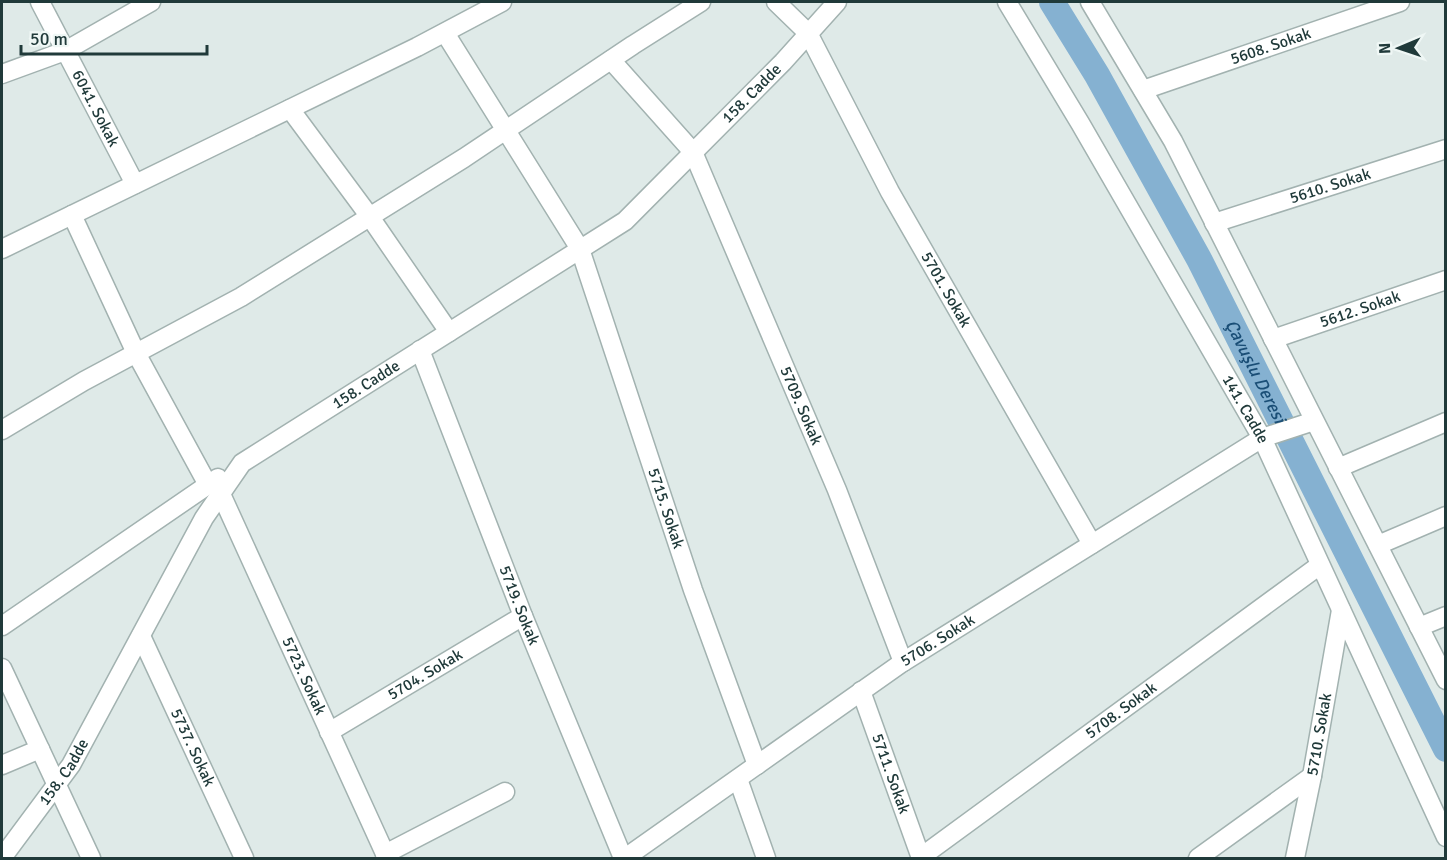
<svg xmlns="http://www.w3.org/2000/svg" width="1447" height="860" viewBox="0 0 1447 860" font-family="Signika,sans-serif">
	<rect width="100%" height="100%" fill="#dfeae8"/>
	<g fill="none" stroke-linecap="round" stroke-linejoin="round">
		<path stroke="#85b1d1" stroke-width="26" id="s1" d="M1052,2L1097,75L1199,259L1446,749"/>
		<defs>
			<g id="minor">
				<path id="s2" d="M40,2L135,184"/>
				<path id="s3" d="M776,2L808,33L890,192L1092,544"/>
				<path id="s4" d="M1007,2L1080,123L1262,438L1446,837"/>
				<path d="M1090,2L1173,141L1446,680"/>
				<path id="s5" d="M445,33L580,249L693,590L757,765"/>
				<path id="s6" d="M611,60L693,152L837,490L903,662"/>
				<path d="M2,74L65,51L151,2"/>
				<path id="s7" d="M1143,90L1400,2"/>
				<path d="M290,109L370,217L449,332"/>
				<path d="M72,215L136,353L208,485"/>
				<path id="s8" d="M1214,223L1446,149"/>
				<path d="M2,249L417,47L502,2"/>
				<path id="s9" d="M1273,339L1446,280"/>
				<path id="s10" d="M420,350L523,616L623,858"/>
				<path d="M2,430L84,381L241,297L464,158L633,45L701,2"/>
				<path d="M1338,468L1446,422"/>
				<path id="s11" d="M221,494L387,858"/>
				<path d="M1378,545L1446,516"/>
				<path d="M2,626L218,478"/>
				<path d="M1419,627L1446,616"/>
				<path id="s12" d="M141,636L244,858"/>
				<path d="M2,668L91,858"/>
				<path id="s13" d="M861,691L921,858"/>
				<path id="s14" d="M329,732L523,616"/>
				<path d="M2,765L40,749"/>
				<path d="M738,779L766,858"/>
				<path d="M385,854L505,792"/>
				<path id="s15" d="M921,857L1320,565"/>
				<path id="s16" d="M2,858L71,765L204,518L242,463L625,221L783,62L837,2"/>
				<path id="s17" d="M625,858L903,662L1262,438L1314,421"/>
				<path d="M1198,858L1312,776"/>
				<path id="s18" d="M1295,858L1312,776L1341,610"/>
			</g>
		</defs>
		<use href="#minor" stroke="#a2b2b0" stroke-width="21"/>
		<use href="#minor" stroke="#fff" stroke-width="18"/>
	</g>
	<g text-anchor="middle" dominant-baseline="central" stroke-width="5" stroke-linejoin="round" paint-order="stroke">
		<g font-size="16" fill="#203a3a" stroke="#eff7f5">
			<text stroke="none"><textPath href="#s7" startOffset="135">5608. Sokak</textPath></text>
			<text stroke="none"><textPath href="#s16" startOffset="1096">158. Cadde</textPath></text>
			<text stroke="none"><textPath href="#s2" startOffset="120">6041. Sokak</textPath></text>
			<text stroke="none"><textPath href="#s8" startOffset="122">5610. Sokak</textPath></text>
			<text stroke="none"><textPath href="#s3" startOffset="336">5701. Sokak</textPath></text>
			<text stroke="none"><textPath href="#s9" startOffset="92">5612. Sokak</textPath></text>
			<text stroke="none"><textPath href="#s16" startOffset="610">158. Cadde</textPath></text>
			<text stroke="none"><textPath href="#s6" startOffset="399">5709. Sokak</textPath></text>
			<text stroke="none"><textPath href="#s4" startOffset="472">141. Cadde</textPath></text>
			<text stroke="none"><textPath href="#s5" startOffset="528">5715. Sokak</textPath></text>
			<text stroke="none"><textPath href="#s10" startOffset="274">5719. Sokak</textPath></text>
			<text stroke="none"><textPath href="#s17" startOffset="381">5706. Sokak</textPath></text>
			<text stroke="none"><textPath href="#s14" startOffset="112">5704. Sokak</textPath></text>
			<text stroke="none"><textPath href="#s11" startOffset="200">5723. Sokak</textPath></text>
			<text stroke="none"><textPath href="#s15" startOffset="248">5708. Sokak</textPath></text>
			<text stroke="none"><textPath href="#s18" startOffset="126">5710. Sokak</textPath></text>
			<text stroke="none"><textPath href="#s12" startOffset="123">5737. Sokak</textPath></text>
			<text stroke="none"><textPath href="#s16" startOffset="106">158. Cadde</textPath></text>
			<text stroke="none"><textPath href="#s13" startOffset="88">5711. Sokak</textPath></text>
		</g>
		<g font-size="18" font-style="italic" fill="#1a4e76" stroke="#eff7f5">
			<text stroke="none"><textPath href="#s1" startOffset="422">Çavuşlu Deresi</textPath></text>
		</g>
	</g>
	<rect width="1447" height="860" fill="none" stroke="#203a3a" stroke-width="6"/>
	<g transform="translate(1399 48) rotate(268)" stroke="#eff7f5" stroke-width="4.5" paint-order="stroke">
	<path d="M0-4.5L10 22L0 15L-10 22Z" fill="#203a3a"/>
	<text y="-9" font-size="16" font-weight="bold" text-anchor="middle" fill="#203a3a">N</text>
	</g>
	<path d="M21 45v9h186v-9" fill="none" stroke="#203a3a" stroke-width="3"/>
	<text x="30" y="45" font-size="18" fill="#203a3a" stroke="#eff7f5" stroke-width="4.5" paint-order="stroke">50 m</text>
</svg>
